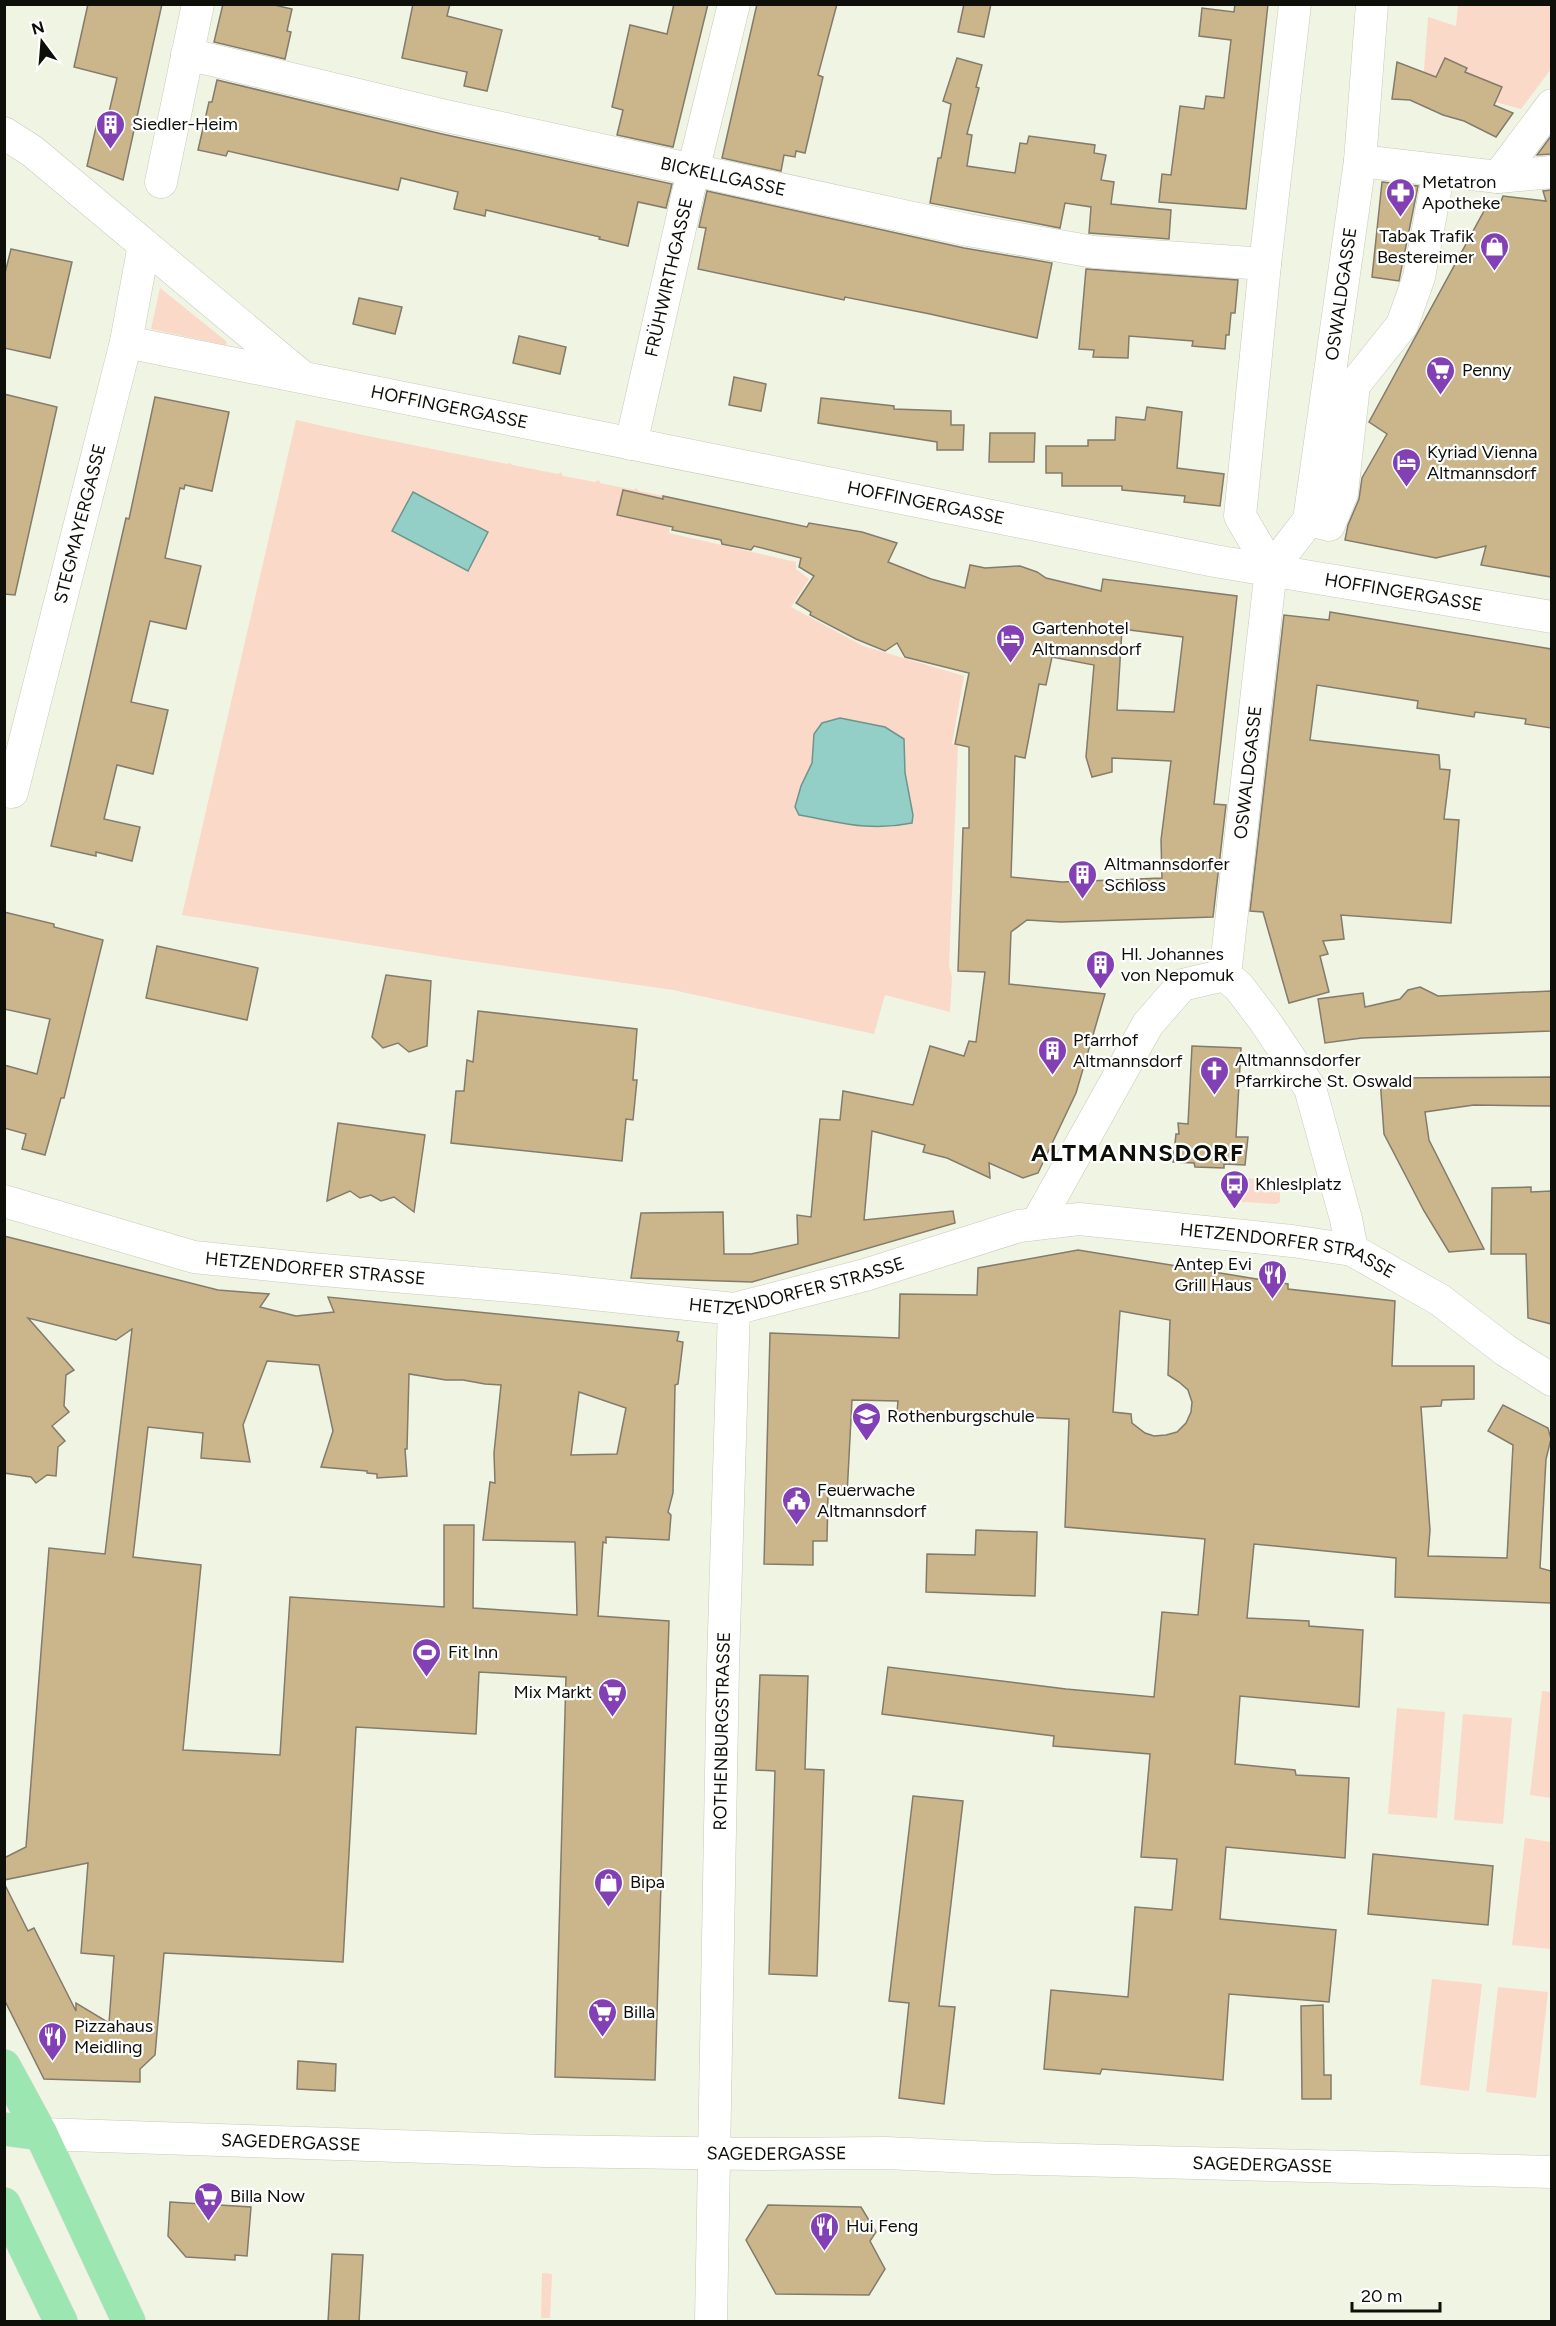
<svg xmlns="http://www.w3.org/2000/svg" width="1556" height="2326" viewBox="0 0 1556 2326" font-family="Figtree,sans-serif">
	<rect width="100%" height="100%" fill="#f0f4e2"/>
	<g fill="#fad9c8">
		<path d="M1458,5H1551V69L1521,109L1423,82L1428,17L1456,26Z"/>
		<path d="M160,288L226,341L227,344L225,345L151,329Z"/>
		<path d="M296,420L358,434L507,464L510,463L512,465L558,474L561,472L563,476L595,482L599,480L600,483L634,490L636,488L639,491L663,496L658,519L670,525L669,533L796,562V569L809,579L791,607L863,646L964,676L952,744L958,745L949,966L952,977L950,1012L885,995L874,1034L673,990L457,959L182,915Z"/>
		<path d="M1229,1177L1280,1181V1202L1276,1204L1227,1201L1225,1197Z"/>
		<path d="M1542,1691L1551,1692V1798L1530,1795Z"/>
		<path d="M1397,1708L1445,1712L1437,1818L1388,1814Z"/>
		<path d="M1463,1714L1512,1718L1503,1824L1454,1820Z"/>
		<path d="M1525,1838L1551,1842V1949L1512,1945Z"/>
		<path d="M1432,1979L1482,1984L1469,2091L1420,2085Z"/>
		<path d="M1498,1987L1548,1992L1536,2098L1486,2092Z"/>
		<path d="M542,2273L552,2274L550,2318H541Z"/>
	</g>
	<g fill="#93cfc6" stroke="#6b958d" stroke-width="1.5">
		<path d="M413,492L488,532L468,571L392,531Z"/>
		<path d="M840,718L885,727L904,739L905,773L913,815L912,823C868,832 840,822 799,815L795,807L801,786L812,763L814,734L822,723Z"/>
	</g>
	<g fill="#cbb58a" stroke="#837b6c" stroke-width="1.5" fill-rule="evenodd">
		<path d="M88,4H162L123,180L87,166L97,123L106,125L117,78L74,67Z"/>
		<path d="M223,4H270L292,9L287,31L291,32L285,59L214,42Z"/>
		<path d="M413,4H450L447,16L502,30L487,91L464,86L467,72L402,58Z"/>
		<path d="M674,4H708L673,147L617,135L623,110L612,107L630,25L667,34Z"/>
		<path d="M757,4H837L818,75L823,77L805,153L796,151L795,157L784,155L781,171L722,158Z"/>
		<path d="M964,4H991L984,37L958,32Z"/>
		<path d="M1235,4H1268L1246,209L1159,202L1162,174L1171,175L1180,106L1204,109L1206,96L1224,98L1231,40L1199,36L1202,8L1234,12Z"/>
		<path d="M957,58L982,65L976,87L979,88L967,134L972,135L967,166L1015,173L1020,143L1027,144L1029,136L1095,145L1094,153L1106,155L1101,180L1114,182L1111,204L1171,210L1169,239L1089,233L1091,207L1065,203L1060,228L930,203L938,158H941L951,104L943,101Z"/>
		<path d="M1445,58L1467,68L1465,72L1502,87L1494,105L1513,113L1496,137L1464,121L1443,115L1410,100L1392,99L1397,62L1436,77Z"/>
		<path d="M217,80L442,134L672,184L666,208L638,202L628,246L599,239L600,237L486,210L485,216L454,209L458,192L401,178L398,190L228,151L226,156L198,150L209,102H212Z"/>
		<path d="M1551,136V154L1537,155Z"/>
		<path d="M1382,182L1418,186L1399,281L1372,277Z"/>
		<path d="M1551,190V577L1481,565L1486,546L1436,558L1345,540L1348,525L1359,499L1362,478L1387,434L1369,422L1490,200L1500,204L1503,196L1546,201L1543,191Z"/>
		<path d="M707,191L964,248L1052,263L1037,338L930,314L845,297L844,300L698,269L706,228L699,227Z"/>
		<path d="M11,249L72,262L50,358L4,348V277Z"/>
		<path d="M1086,269L1238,280L1235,313H1231L1229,335H1226L1225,349L1192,346L1193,341L1129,336L1128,358L1093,357L1094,350L1079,349Z"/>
		<path d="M359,298L402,307L395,334L353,324Z"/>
		<path d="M519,336L566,347L560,374L513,363Z"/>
		<path d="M734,377L766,384L761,411L729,405Z"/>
		<path d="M4,394L57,407L15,595L4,594Z"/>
		<path d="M155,397L229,412L212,491L185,485L184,489L180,488L165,558L201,566L186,629L150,621L131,702L168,710L153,774L117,765L104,819L140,827L132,861L96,852V856L51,846L126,518L129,519Z"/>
		<path d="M821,398L894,406V409L951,411V425H964L963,450H937V442L818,423Z"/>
		<path d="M1147,407L1182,412L1177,468L1224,474L1220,506L1184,502L1185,496L1122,490V486H1062V473H1046V446H1088V440H1115L1116,417L1145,420Z"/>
		<path d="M990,433H1035L1034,462H989Z"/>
		<path d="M623,490L663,499V496L807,527L809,523L862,532L897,543L888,562L931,579L965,588L970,565L985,568L1020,566L1037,572L1046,578L1101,591L1103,579L1237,596L1214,804L1226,805L1213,917L1061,922L1027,920L1011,932L1009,984L1105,994L1076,1093L1038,1173L1023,1178L989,1163L990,1178L947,1158L923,1152L925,1145L872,1131L864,1220L953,1211L955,1223L752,1282L631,1278L641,1213L723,1212L724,1254H751L798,1244L797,1215L811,1217L820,1119L840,1120L843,1091L913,1105L930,1046L964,1056L969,1041L976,1042L985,972L958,971L963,828H969V747L955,744L969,673L905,657L897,643L885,651L856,639L810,615L811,612L796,603L814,576L799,567L801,558L754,546L751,550L722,544L721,540L672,530L673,527L617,515ZM1122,629L1183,637L1174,712L1117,710ZM1052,657L1094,665L1086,757L1092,777L1112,772V758L1171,761L1161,840L1162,878L1062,882L1011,877L1015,756L1025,758L1039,684L1046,685Z"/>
		<path d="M1330,612L1551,649V728L1525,724L1526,719L1475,712L1474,717L1417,708L1418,701L1317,685L1310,740L1439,755L1440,769L1450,770L1444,819L1459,820L1451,923L1341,915L1344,939L1323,941L1328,954L1320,956L1329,992L1289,1003L1263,912L1250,911L1284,615L1329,620Z"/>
		<path d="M4,912L54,924V927L103,940L64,1098H61L45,1155L22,1149L26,1134L4,1128V1065L37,1074L50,1019L4,1009Z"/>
		<path d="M157,946L258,968L247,1020L146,998Z"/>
		<path d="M386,975L431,981L427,1046L409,1052L398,1043L383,1048L372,1037Z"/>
		<path d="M1420,987L1438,996L1551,991V1031L1362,1038L1325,1043L1318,999L1363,993L1365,1007L1400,999L1408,990Z"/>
		<path d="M478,1011L637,1029L633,1080H637L633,1120L626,1119L622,1161L451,1143L456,1091H464L467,1060L473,1062Z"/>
		<path d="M1192,1046L1241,1048L1236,1137H1248L1245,1165L1224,1164V1168L1195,1167L1194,1163L1173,1162L1176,1134H1179L1178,1123L1188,1124Z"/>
		<path d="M1551,1077V1106L1474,1105L1425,1112L1429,1140L1484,1249L1449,1252L1424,1211L1384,1134L1380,1078Z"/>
		<path d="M338,1123L425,1135L414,1212L394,1197L381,1201L371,1195L360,1198L350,1191L327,1201Z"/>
		<path d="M1531,1187V1192L1551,1191V1324L1528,1318L1526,1254H1491L1492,1188Z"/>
		<path d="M4,1236L218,1290L269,1294L260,1307L296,1316L334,1312L328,1297L679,1332L677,1341L683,1342L678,1384L675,1385L673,1493L668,1512L671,1515L669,1540L606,1537V1543L603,1542L598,1616L669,1621L655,2080L555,2077L566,1677L479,1672L476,1734L356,1727L343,1962L164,1953L155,2055L140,2069V2082L44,2079L4,1999V1883L28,1931L34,1928L76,2011V2003L109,2023L114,1956L81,1953L88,1863L4,1880V1858L26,1847L49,1548L105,1554L132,1329L116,1340L28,1318L74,1370L66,1375L64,1406L69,1412L52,1426L65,1441L58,1447L56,1476L47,1475L36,1483L31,1477L4,1473ZM267,1361L319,1365L333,1431L321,1467L367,1471V1473L377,1474V1478L407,1476L405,1449H407L409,1374L446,1380H463L485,1384L501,1385L494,1453L495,1483L490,1482L483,1540L575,1542L577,1615L473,1608L474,1525H444V1607L290,1597L280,1755L183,1750L201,1565L133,1557L148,1427L203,1433L201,1458L250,1462L243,1425ZM579,1392L626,1408L617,1454L571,1455Z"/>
		<path d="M1078,1250L1288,1284V1289L1395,1301L1392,1366H1474V1399L1442,1400L1441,1406L1421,1407L1430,1530L1428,1556L1507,1558L1513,1445L1488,1431L1503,1405L1548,1428L1551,1439L1546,1459L1540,1568L1551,1571V1603L1395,1597L1396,1558L1254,1544L1247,1618L1309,1621V1626L1363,1630L1359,1707L1240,1696L1235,1764L1295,1770L1296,1775L1349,1778L1345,1858L1226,1847L1220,1919L1336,1930L1329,2002L1229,1994L1223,2080L1102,2069L1100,2074L1044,2069L1051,1990L1128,1997L1135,1907L1172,1910L1177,1859L1141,1857L1150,1754L1053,1746L1054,1736L882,1714L888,1667L1066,1689L1154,1697L1162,1612L1198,1615L1205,1539L1065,1527L1069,1419L897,1412L898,1401L852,1400L847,1495H828L827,1541H813V1565L764,1564L770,1333L899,1338L900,1294L977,1295L978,1268ZM1120,1311L1170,1320L1168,1375L1179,1382L1188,1390L1192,1402L1191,1412L1186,1423L1177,1432L1166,1435L1154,1436L1145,1433L1132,1423L1131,1414L1113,1412Z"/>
		<path d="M976,1530L1037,1532L1035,1596L926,1592L927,1554L975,1555Z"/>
		<path d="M760,1675L808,1676L805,1769L824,1770L817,1976L769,1974L775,1771L756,1770Z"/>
		<path d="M913,1796L963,1801L939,2006L955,2007L944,2104L899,2098L909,2003L889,2001Z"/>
		<path d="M1373,1854L1493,1866L1488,1925L1368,1914Z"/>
		<path d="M1323,2005L1324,2075H1331V2099H1302L1301,2006Z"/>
		<path d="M298,2061L336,2064L335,2091L297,2089Z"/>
		<path d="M170,2202L251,2207L247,2256L235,2255V2260L186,2257L168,2236Z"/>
		<path d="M768,2205L861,2207L876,2232L870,2241L885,2269L869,2295L776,2294L746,2240Z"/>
		<path d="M332,2254L363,2255L359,2322H328Z"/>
	</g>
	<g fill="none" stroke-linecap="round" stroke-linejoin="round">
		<defs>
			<g id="street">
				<path id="s1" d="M187,54L446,116L968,230L1094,252L1265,264"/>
				<path d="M4,133L32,151L300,375"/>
				<path d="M1360,161L1498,177L1552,105"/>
				<path d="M1498,177L1552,172"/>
				<path d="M161,182L198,4"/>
				<path id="s2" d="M126,342L1215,561L1552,617"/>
				<path id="s3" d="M631,444L693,171L734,4"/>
				<path d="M1309,520L1329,525L1342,493L1354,385L1402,325L1419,277L1439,171"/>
				<path d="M1271,569L1240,516L1265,264L1295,4"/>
				<path id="s4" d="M4,791L12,792L126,342L144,245"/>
				<path id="s5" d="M1225,975L1271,569L1309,520L1360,161L1372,4"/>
				<path d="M1225,975L1239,987L1264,1020L1310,1088L1346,1219L1352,1250"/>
				<path id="s6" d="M4,1201L194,1257L311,1269L546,1289L734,1309L865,1275L1019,1226L1079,1219L1292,1241L1352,1250L1440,1300L1505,1350L1552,1380"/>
				<path d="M1037,1223L1148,1024L1182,985L1225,975"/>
				<path id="s7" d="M41,2134L544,2151L756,2154L886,2153L994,2158L1552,2172"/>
				<path id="s8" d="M711,2322L723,1665L734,1309"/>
			</g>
			<g id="primary">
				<path d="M4,2066L41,2134L129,2322"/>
				<path d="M4,2129L41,2134"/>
				<path d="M4,2204L61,2322"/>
			</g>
		</defs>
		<use href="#street" stroke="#c7cab9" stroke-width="33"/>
		<use href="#primary" stroke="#d8d9d8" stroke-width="34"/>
		<use href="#street" stroke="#fff" stroke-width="32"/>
		<use href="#primary" stroke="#9ce6b2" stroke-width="33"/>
	</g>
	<defs>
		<symbol id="building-pin" viewBox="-11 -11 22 30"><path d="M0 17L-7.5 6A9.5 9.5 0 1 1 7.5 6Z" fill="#8340b4" stroke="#fff"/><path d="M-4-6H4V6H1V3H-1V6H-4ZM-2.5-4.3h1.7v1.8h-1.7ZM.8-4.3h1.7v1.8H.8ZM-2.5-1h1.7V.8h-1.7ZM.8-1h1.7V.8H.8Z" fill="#fff"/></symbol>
		<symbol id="pharmacy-pin" viewBox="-11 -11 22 30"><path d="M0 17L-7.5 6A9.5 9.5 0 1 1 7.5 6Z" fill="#8340b4" stroke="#fff"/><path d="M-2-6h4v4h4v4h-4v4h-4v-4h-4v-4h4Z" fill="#fff"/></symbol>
		<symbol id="shop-pin" viewBox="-11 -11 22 30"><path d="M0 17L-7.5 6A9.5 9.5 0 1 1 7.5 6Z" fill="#8340b4" stroke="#fff"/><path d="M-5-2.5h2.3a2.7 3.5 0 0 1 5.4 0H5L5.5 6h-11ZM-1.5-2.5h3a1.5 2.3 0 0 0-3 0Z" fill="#fff"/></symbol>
		<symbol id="supermarket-pin" viewBox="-11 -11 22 30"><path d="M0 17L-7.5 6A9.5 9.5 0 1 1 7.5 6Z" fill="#8340b4" stroke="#fff"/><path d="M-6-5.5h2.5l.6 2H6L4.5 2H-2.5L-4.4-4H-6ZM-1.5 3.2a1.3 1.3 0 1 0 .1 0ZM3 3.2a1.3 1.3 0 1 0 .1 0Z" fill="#fff"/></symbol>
		<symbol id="hotel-pin" viewBox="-11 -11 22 30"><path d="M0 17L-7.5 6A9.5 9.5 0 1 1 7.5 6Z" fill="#8340b4" stroke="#fff"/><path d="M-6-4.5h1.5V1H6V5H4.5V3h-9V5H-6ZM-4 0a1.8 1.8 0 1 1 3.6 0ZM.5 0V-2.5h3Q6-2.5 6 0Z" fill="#fff"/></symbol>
		<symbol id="church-pin" viewBox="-11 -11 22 30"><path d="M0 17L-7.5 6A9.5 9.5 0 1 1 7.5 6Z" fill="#8340b4" stroke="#fff"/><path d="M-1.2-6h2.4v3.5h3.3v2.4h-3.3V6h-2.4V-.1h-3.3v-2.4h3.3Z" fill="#fff"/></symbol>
		<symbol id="bus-pin" viewBox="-11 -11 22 30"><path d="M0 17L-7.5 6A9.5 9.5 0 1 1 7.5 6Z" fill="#8340b4" stroke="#fff"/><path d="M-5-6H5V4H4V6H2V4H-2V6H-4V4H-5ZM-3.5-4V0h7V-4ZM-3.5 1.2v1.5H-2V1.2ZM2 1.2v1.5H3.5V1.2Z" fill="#fff"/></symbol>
		<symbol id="restaurant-pin" viewBox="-11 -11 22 30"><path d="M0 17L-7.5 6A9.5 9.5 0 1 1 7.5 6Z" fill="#8340b4" stroke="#fff"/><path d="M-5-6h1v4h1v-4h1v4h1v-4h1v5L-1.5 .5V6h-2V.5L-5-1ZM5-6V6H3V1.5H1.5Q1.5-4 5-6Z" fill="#fff"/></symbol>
		<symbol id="school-pin" viewBox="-11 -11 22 30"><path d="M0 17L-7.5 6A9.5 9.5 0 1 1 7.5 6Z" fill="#8340b4" stroke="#fff"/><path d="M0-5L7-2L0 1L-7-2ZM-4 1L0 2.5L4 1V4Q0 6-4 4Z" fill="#fff"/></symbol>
		<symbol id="civic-pin" viewBox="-11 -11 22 30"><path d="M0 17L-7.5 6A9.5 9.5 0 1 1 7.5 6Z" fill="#8340b4" stroke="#fff"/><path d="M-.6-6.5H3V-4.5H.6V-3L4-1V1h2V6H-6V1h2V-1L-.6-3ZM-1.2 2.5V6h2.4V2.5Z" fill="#fff"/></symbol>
		<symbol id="stadium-pin" viewBox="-11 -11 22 30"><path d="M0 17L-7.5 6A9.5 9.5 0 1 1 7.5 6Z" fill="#8340b4" stroke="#fff"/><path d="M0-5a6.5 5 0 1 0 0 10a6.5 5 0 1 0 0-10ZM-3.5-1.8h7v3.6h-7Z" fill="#fff"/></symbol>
	</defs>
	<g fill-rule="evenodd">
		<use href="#building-pin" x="94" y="108" width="33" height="45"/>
		<use href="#pharmacy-pin" x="1384" y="176" width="33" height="45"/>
		<use href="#shop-pin" x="1478" y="230" width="33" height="45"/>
		<use href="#supermarket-pin" x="1424" y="354" width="33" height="45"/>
		<use href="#hotel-pin" x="1390" y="446" width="33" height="45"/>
		<use href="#hotel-pin" x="994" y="622" width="33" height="45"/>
		<use href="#building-pin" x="1066" y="858" width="33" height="45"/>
		<use href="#building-pin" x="1084" y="948" width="33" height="45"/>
		<use href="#building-pin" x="1036" y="1034" width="33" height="45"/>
		<use href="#church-pin" x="1198" y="1054" width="33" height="45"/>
		<use href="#bus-pin" x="1218" y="1168" width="33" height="45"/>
		<use href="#restaurant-pin" x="1256" y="1258" width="33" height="45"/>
		<use href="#school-pin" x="850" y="1400" width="33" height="45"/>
		<use href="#civic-pin" x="780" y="1484" width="33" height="45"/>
		<use href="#stadium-pin" x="410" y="1636" width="33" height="45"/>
		<use href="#supermarket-pin" x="596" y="1676" width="33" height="45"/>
		<use href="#shop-pin" x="592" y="1866" width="33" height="45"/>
		<use href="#supermarket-pin" x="586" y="1996" width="33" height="45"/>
		<use href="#restaurant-pin" x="36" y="2020" width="33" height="45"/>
		<use href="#supermarket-pin" x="192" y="2180" width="33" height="45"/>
		<use href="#restaurant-pin" x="808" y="2210" width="33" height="45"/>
	</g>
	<g text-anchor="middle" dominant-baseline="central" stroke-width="4.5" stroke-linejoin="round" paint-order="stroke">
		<g font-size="18" fill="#0e0f09" stroke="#fff" text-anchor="start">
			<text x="132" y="124">Siedler-Heim</text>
			<text x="1422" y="182">Metatron<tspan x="1422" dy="21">Apotheke</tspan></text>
			<text x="1474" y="236" text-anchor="end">Tabak Trafik<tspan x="1474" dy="21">Bestereimer</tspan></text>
			<text x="1462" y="370">Penny</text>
			<text x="1427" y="452">Kyriad Vienna<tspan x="1427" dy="21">Altmannsdorf</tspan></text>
			<text x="1032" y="628">Gartenhotel<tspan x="1032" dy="21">Altmannsdorf</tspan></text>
			<text x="1104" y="864">Altmannsdorfer<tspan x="1104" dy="21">Schloss</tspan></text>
			<text x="1121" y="954">Hl. Johannes<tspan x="1121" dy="21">von Nepomuk</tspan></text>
			<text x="1073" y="1040">Pfarrhof<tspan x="1073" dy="21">Altmannsdorf</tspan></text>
			<text x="1235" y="1060">Altmannsdorfer<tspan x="1235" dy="21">Pfarrkirche St. Oswald</tspan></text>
			<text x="1255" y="1184">Khleslplatz</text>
			<text x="1252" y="1264" text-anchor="end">Antep Evi<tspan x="1252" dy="21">Grill Haus</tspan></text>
			<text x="887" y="1416">Rothenburgschule</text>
			<text x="817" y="1490">Feuerwache<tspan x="817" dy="21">Altmannsdorf</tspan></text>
			<text x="448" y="1652">Fit Inn</text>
			<text x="592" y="1692" text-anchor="end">Mix Markt</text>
			<text x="630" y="1882">Bipa</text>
			<text x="623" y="2012">Billa</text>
			<text x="74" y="2026">Pizzahaus<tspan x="74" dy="21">Meidling</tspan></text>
			<text x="230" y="2196">Billa Now</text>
			<text x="846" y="2226">Hui Feng</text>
		</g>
		<g font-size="18" fill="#0e0f09" stroke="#fff">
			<text stroke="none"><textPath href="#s1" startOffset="550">BICKELLGASSE</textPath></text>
			<text stroke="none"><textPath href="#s3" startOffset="171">FRÜHWIRTHGASSE</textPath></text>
			<text stroke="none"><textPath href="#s5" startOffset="699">OSWALDGASSE</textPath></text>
			<text stroke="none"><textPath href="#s2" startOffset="330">HOFFINGERGASSE</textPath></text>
			<text stroke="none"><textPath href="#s2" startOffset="816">HOFFINGERGASSE</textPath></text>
			<text stroke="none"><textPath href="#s4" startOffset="285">STEGMAYERGASSE</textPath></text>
			<text stroke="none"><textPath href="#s2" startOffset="1302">HOFFINGERGASSE</textPath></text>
			<text stroke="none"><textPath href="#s5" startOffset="204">OSWALDGASSE</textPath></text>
			<text stroke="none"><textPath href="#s6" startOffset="1310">HETZENDORFER STRASSE</textPath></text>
			<text stroke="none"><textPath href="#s6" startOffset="320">HETZENDORFER STRASSE</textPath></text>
			<text stroke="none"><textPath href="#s6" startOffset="806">HETZENDORFER STRASSE</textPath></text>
			<text stroke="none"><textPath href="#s8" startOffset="591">ROTHENBURGSTRASSE</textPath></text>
			<text stroke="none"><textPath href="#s7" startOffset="250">SAGEDERGASSE</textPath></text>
			<text stroke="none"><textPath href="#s7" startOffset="736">SAGEDERGASSE</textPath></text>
			<text stroke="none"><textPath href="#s7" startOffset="1222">SAGEDERGASSE</textPath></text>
		</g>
		<g font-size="24" font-weight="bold" letter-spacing="1.5" fill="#0e0f09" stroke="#fff">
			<text x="1138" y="1152">ALTMANNSDORF</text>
		</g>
	</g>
	<rect width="1556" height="2326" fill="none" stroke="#0e0f09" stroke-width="12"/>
	<g transform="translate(42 42) rotate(344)" stroke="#ffffff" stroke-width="4.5" paint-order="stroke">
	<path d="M0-4.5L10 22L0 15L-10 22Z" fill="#0e0f09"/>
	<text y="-9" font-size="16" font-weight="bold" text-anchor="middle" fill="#0e0f09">N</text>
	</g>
	<path d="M1352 2302v9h88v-9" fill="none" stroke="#0e0f09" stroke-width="3"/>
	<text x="1361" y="2302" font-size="18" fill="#0e0f09" stroke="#ffffff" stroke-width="4.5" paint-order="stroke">20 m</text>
</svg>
